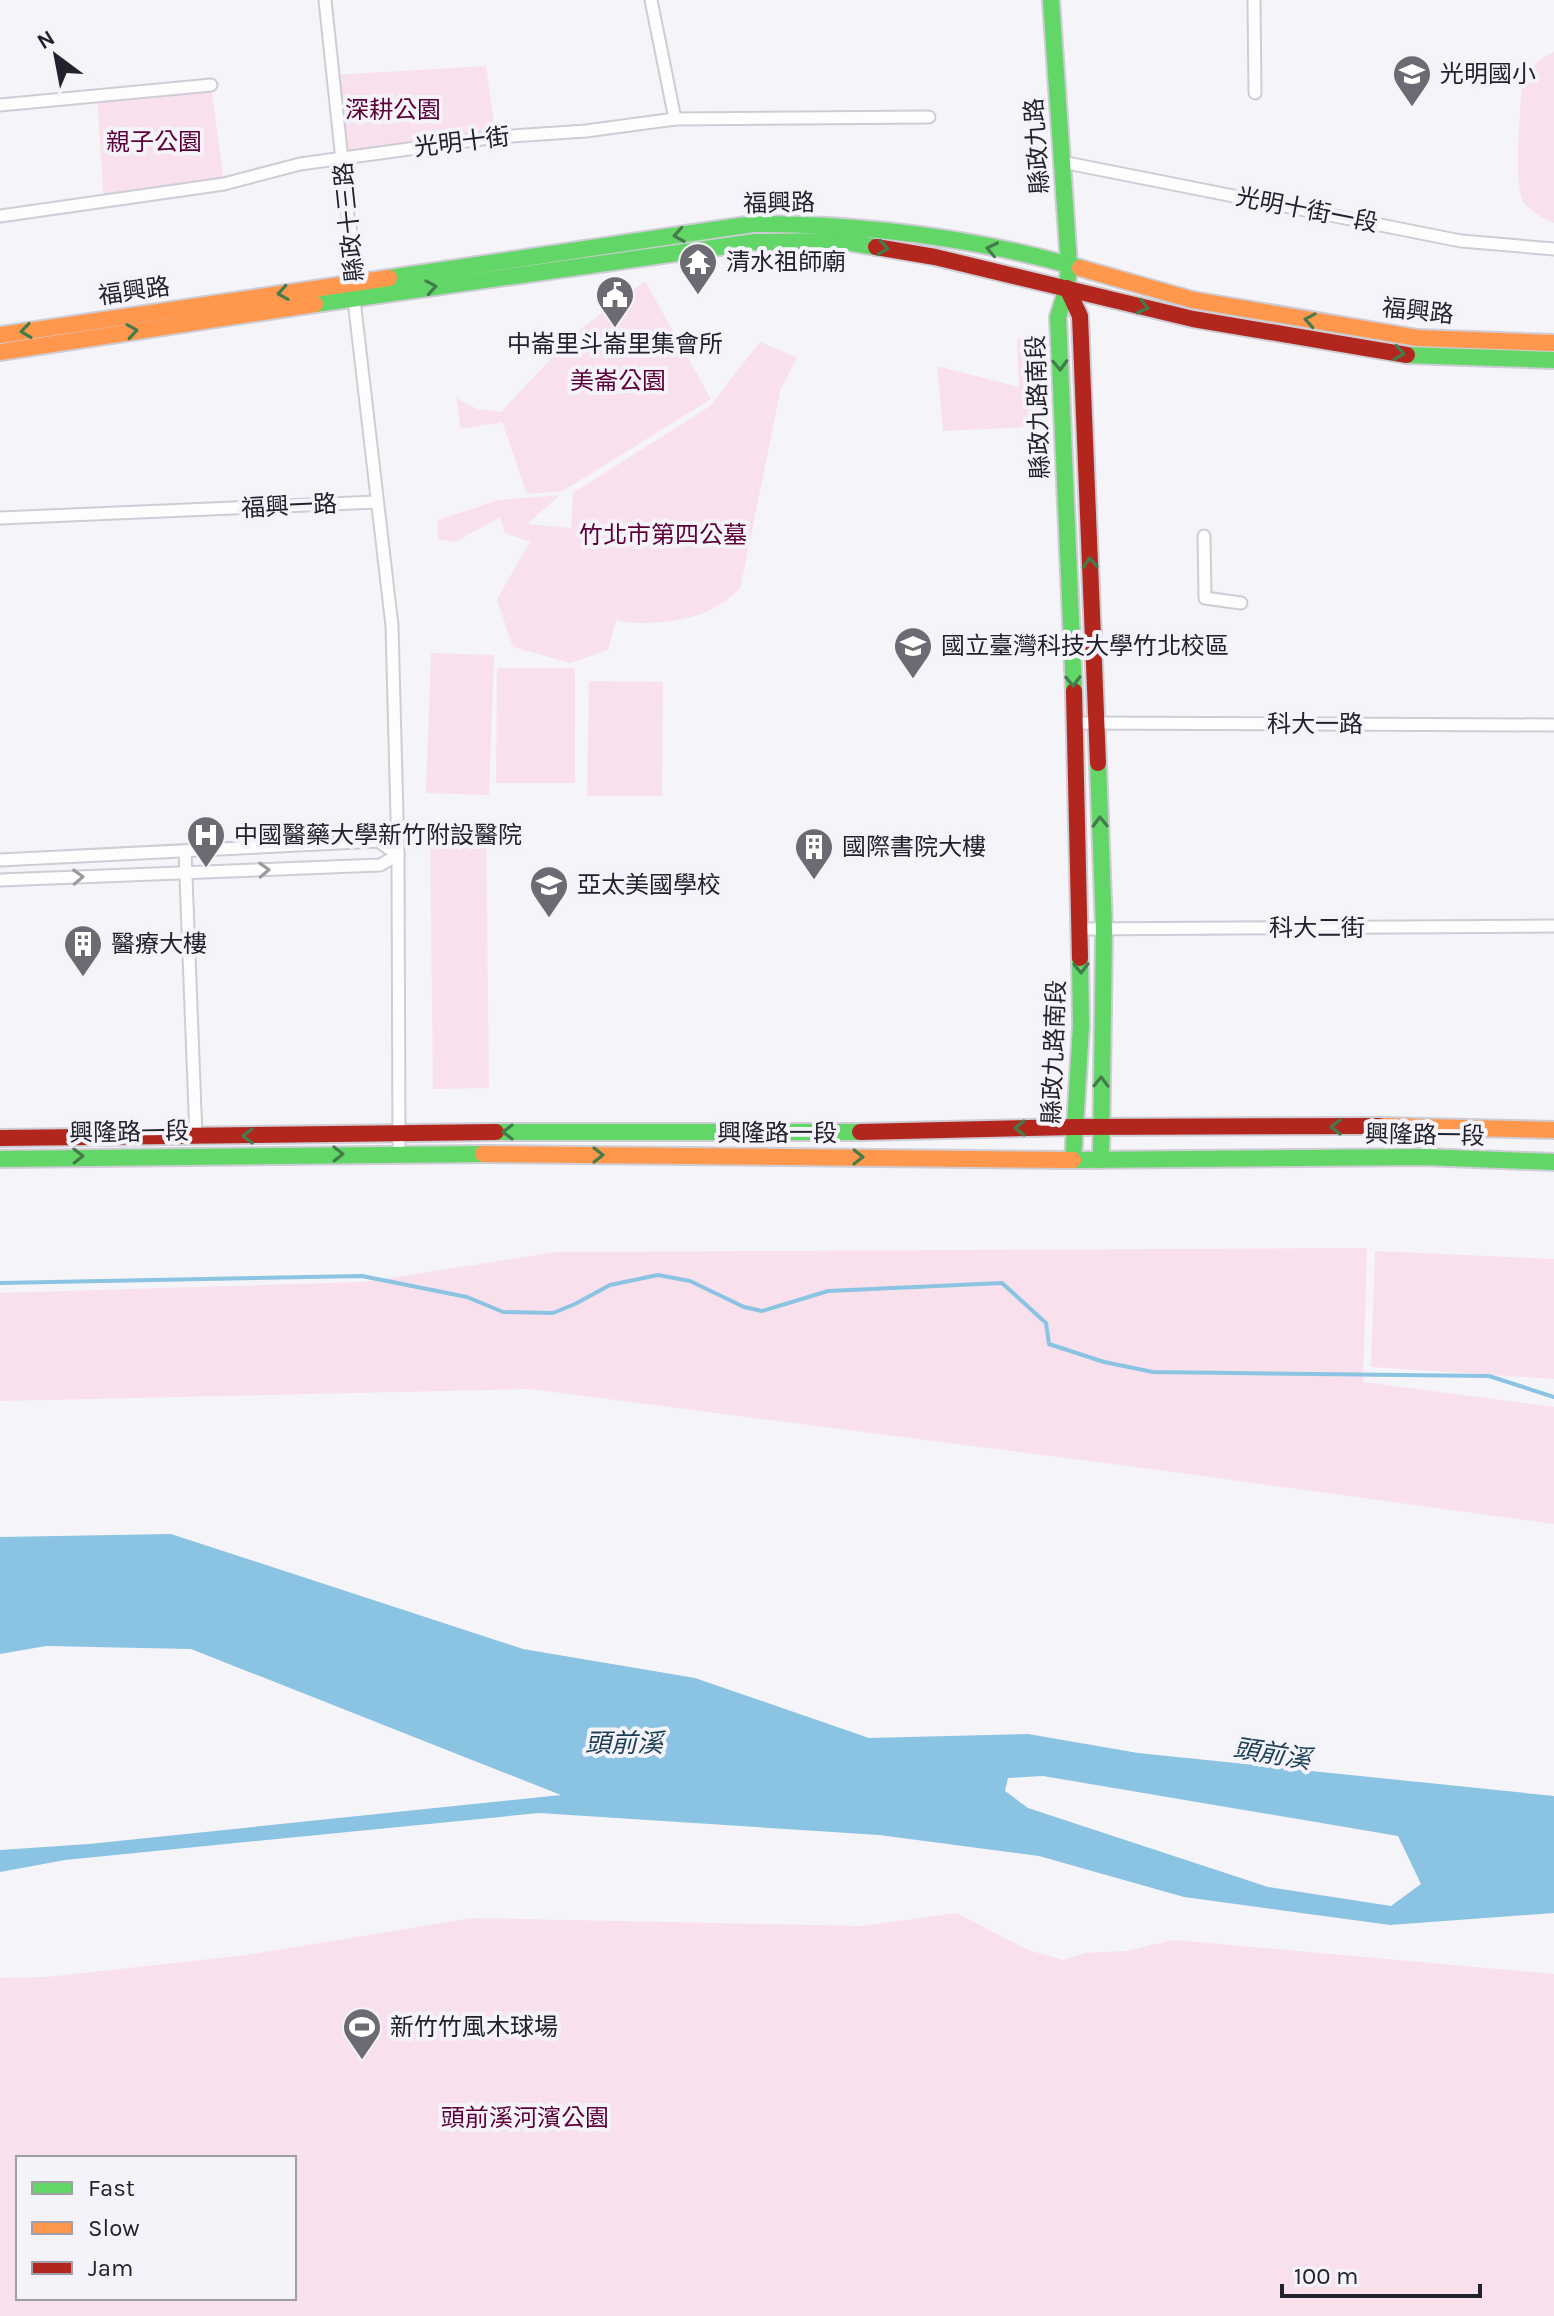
<svg xmlns="http://www.w3.org/2000/svg" width="1554" height="2316" viewBox="0 0 1554 2316" font-family="Karla,'Noto Sans TC',sans-serif">
	<rect width="100%" height="100%" fill="#f5f4f9"/>
	<g fill="#f9e0ed" fill-rule="evenodd">
		<path d="M1554,52V223C1544,219 1529,211 1523,201C1513,181 1521,107 1522,81C1531,68 1539,58 1554,52Z"/>
		<path d="M486,66L496,137L343,157L333,75Z"/>
		<path d="M211,85L224,184L104,203L97,95Z"/>
		<path d="M645,281L711,399L563,491L527,494L502,422L461,429L456,398L477,409L501,412L575,333Z"/>
		<path d="M1017,338L1044,340L1048,426L943,431L937,366L1019,387Z"/>
		<path d="M760,342L797,358L781,388L740,589C732,595 723,603 714,608C693,621 640,627 616,620L608,650L570,663L513,647L497,599L530,542L505,533L500,517L455,542L437,539L438,520L499,500L560,495L527,524L571,528L573,493L710,406Z"/>
		<path d="M431,653L494,655L489,795L426,793Z"/>
		<path d="M497,668H575V783H496Z"/>
		<path d="M589,681L663,682L662,796H587Z"/>
		<path d="M486,824L489,1088L433,1089L430,825Z"/>
		<path d="M1367,1248L1363,1382L1554,1407V1524L1151,1469L530,1389L0,1401V1293L363,1282L556,1252Z"/>
		<path d="M1375,1251L1554,1259V1379L1371,1367Z"/>
		<path d="M956,1913L1028,1950L1064,1960L1084,1953L1125,1951L1174,1940L1554,1974V2316H0V1978L47,1977L246,1955L472,1918L863,1926ZM18,2158H294V2298H18Z"/>
	</g>
	<path fill="#8bc3e2" fill-rule="evenodd" d="M171,1534L523,1649L695,1678L869,1738L1028,1734L1138,1753L1554,1796V1913L1390,1925L1184,1897L1039,1856L879,1835L539,1813L65,1860L0,1872V1850L89,1844L561,1795L191,1649L46,1646L0,1654V1537ZM1043,1776L1398,1836L1421,1884L1391,1906L1268,1887L1028,1808L1005,1791L1008,1778Z"/>
	<g fill="none" stroke-linecap="round" stroke-linejoin="round">
		<path stroke="#8bc3e2" stroke-width="4" d="M0,1283L362,1276L467,1297L503,1312L553,1313L575,1304L610,1285L658,1275L690,1281L744,1307L762,1311L828,1291L1002,1283L1046,1323L1049,1344L1104,1362L1153,1372L1489,1376L1554,1397"/>
		<defs>
			<g id="street">
				<path d="M325,0L348,217L360,281L354,300L392,626L398,855L399,1153"/>
				<path d="M651,0L675,119"/>
				<path d="M1254,0L1255,93"/>
				<path d="M0,105L211,85"/>
				<path d="M1062,162L1461,241L1554,249"/>
				<path d="M0,216L224,184L300,164L496,137L586,131L675,119L929,117"/>
				<path d="M0,518L376,502"/>
				<path d="M1204,536L1205,598L1241,603"/>
				<path d="M1075,723L1554,725"/>
				<path d="M185,851L196,1137"/>
				<path d="M0,860L378,841L398,855"/>
				<path d="M0,880L380,865L398,855"/>
				<path d="M1080,929L1554,926"/>
			</g>
			<g id="fast">
				<path d="M1051,0L1069,265L1067,288L1058,317L1074,691"/>
				<path d="M389,278L753,224C862,224 975,238 1080,268"/>
				<path d="M315,304L755,242L840,241L876,247"/>
				<path d="M1407,355L1554,360"/>
				<path d="M1098,763L1104,929L1101,1160"/>
				<path d="M496,1132H860"/>
				<path d="M0,1159L483,1154"/>
				<path d="M1073,1160L1081,1026L1080,958"/>
				<path d="M1073,1160L1424,1157L1554,1162"/>
			</g>
			<g id="slow">
				<path d="M1080,268L1193,300L1418,338L1554,343"/>
				<path d="M0,335L389,278"/>
				<path d="M0,352L315,304"/>
				<path d="M1379,1126L1554,1130"/>
				<path d="M483,1154L1073,1160"/>
			</g>
			<g id="jam">
				<path d="M876,247L935,257L1193,319L1407,355"/>
				<path d="M1067,288L1080,316L1098,763"/>
				<path d="M1074,691L1080,958"/>
				<path d="M860,1132L1075,1127L1379,1126"/>
				<path d="M0,1138L496,1132"/>
			</g>
		</defs>
		<use href="#street" stroke="#cecdd5" stroke-width="15"/>
		<use href="#fast" stroke="#cecdd5" stroke-width="20"/>
		<use href="#slow" stroke="#cecdd5" stroke-width="20"/>
		<use href="#jam" stroke="#cecdd5" stroke-width="20"/>
		<use href="#street" stroke="#fefdfe" stroke-width="11"/>
		<use href="#fast" stroke="#63d668" stroke-width="16"/>
		<use href="#slow" stroke="#ff974d" stroke-width="16"/>
		<use href="#jam" stroke="#b3261e" stroke-width="16"/>
	</g>
	<defs><path id="oneway-chevron" d="M-2-3.5L2.5 0L-2 3.5" fill="none" stroke-width="1.6" stroke-linecap="round" stroke-linejoin="round" transform="scale(2)"/></defs>
	<g stroke="#437c4a">
		<use href="#oneway-chevron" transform="translate(679 235) rotate(171)"/>
		<use href="#oneway-chevron" transform="translate(883 248) rotate(9)"/>
		<use href="#oneway-chevron" transform="translate(992 249) rotate(-168)"/>
		<use href="#oneway-chevron" transform="translate(431 287) rotate(-10)"/>
		<use href="#oneway-chevron" transform="translate(283 293) rotate(171)"/>
		<use href="#oneway-chevron" transform="translate(1143 307) rotate(14)"/>
		<use href="#oneway-chevron" transform="translate(1310 320) rotate(-170)"/>
		<use href="#oneway-chevron" transform="translate(26 331) rotate(172)"/>
		<use href="#oneway-chevron" transform="translate(132 331) rotate(-9)"/>
		<use href="#oneway-chevron" transform="translate(1399 353) rotate(9)"/>
		<use href="#oneway-chevron" transform="translate(1060 365) rotate(88)"/>
		<use href="#oneway-chevron" transform="translate(1090 563) rotate(-93)"/>
		<use href="#oneway-chevron" transform="translate(1073 681) rotate(88)"/>
		<use href="#oneway-chevron" transform="translate(1100 822) rotate(-92)"/>
		<use href="#oneway-chevron" transform="translate(1081 968) rotate(89)"/>
		<use href="#oneway-chevron" transform="translate(1101 1082) rotate(-89)"/>
		<use href="#oneway-chevron" transform="translate(1336 1127) rotate(180)"/>
		<use href="#oneway-chevron" transform="translate(1020 1128) rotate(179)"/>
		<use href="#oneway-chevron" transform="translate(508 1132) rotate(-180)"/>
		<use href="#oneway-chevron" transform="translate(248 1136) rotate(179)"/>
		<use href="#oneway-chevron" transform="translate(338 1154)"/>
		<use href="#oneway-chevron" transform="translate(598 1155)"/>
		<use href="#oneway-chevron" transform="translate(78 1156) rotate(-1)"/>
		<use href="#oneway-chevron" transform="translate(858 1157) rotate(1)"/>
	</g>
	<g stroke="#9b9aa0">
		<use href="#oneway-chevron" transform="translate(264 870) rotate(-2)"/>
		<use href="#oneway-chevron" transform="translate(78 877) rotate(-2)"/>
	</g>
	<defs>
		<symbol id="school-pin" viewBox="-11 -11 22 30"><path d="M0 17L-7.5 6A9.5 9.5 0 1 1 7.5 6Z" fill="#6c6b74" stroke="#f4f3fa"/><path d="M0-5L7-2L0 1L-7-2ZM-4 1L0 2.5L4 1V4Q0 6-4 4Z" fill="#fff"/></symbol>
		<symbol id="temple-pin" viewBox="-11 -11 22 30"><path d="M0 17L-7.5 6A9.5 9.5 0 1 1 7.5 6Z" fill="#6c6b74" stroke="#f4f3fa"/><path d="M0-6L5-2H3V0L6.5 2.5H4V6H1.5V3h-3V6H-4V2.5H-6.5L-3 0V-2H-5Z" fill="#fff"/></symbol>
		<symbol id="civic-pin" viewBox="-11 -11 22 30"><path d="M0 17L-7.5 6A9.5 9.5 0 1 1 7.5 6Z" fill="#6c6b74" stroke="#f4f3fa"/><path d="M-.6-6.5H3V-4.5H.6V-3L4-1V1h2V6H-6V1h2V-1L-.6-3ZM-1.2 2.5V6h2.4V2.5Z" fill="#fff"/></symbol>
		<symbol id="university-pin" viewBox="-11 -11 22 30"><path d="M0 17L-7.5 6A9.5 9.5 0 1 1 7.5 6Z" fill="#6c6b74" stroke="#f4f3fa"/><path d="M0-5L7-2L0 1L-7-2ZM-4 1L0 2.5L4 1V4Q0 6-4 4Z" fill="#fff"/></symbol>
		<symbol id="hospital-pin" viewBox="-11 -11 22 30"><path d="M0 17L-7.5 6A9.5 9.5 0 1 1 7.5 6Z" fill="#6c6b74" stroke="#f4f3fa"/><path d="M-5-5h3v3.5h4V-5h3V5h-3V1.5h-4V5h-3Z" fill="#fff"/></symbol>
		<symbol id="building-pin" viewBox="-11 -11 22 30"><path d="M0 17L-7.5 6A9.5 9.5 0 1 1 7.5 6Z" fill="#6c6b74" stroke="#f4f3fa"/><path d="M-4-6H4V6H1V3H-1V6H-4ZM-2.5-4.3h1.7v1.8h-1.7ZM.8-4.3h1.7v1.8H.8ZM-2.5-1h1.7V.8h-1.7ZM.8-1h1.7V.8H.8Z" fill="#fff"/></symbol>
		<symbol id="stadium-pin" viewBox="-11 -11 22 30"><path d="M0 17L-7.5 6A9.5 9.5 0 1 1 7.5 6Z" fill="#6c6b74" stroke="#f4f3fa"/><path d="M0-5a6.5 5 0 1 0 0 10a6.5 5 0 1 0 0-10ZM-3.5-1.8h7v3.6h-7Z" fill="#fff"/></symbol>
	</defs>
	<g fill-rule="evenodd">
		<use href="#school-pin" x="1390" y="52" width="44" height="60"/>
		<use href="#temple-pin" x="676" y="240" width="44" height="60"/>
		<use href="#civic-pin" x="593" y="273" width="44" height="60"/>
		<use href="#university-pin" x="891" y="624" width="44" height="60"/>
		<use href="#hospital-pin" x="184" y="813" width="44" height="60"/>
		<use href="#building-pin" x="792" y="825" width="44" height="60"/>
		<use href="#school-pin" x="527" y="863" width="44" height="60"/>
		<use href="#building-pin" x="61" y="922" width="44" height="60"/>
		<use href="#stadium-pin" x="340" y="2005" width="44" height="60"/>
	</g>
	<g text-anchor="middle" dominant-baseline="central" stroke-width="8" stroke-linejoin="round" paint-order="stroke">
		<g font-size="24" fill="#23212d" stroke="#f4f3fa" text-anchor="start">
			<text x="1440" y="74">光明國小</text>
			<text x="726" y="262">清水祖師廟</text>
			<text x="615" y="344" text-anchor="middle">中崙里斗崙里集會所</text>
			<text x="941" y="646">國立臺灣科技大學竹北校區</text>
			<text x="234" y="835">中國醫藥大學新竹附設醫院</text>
			<text x="842" y="847">國際書院大樓</text>
			<text x="577" y="885">亞太美國學校</text>
			<text x="111" y="944">醫療大樓</text>
			<text x="390" y="2027">新竹竹風木球場</text>
		</g>
		<g font-size="24" fill="#5b0038" stroke="#f4f3fa">
			<text x="393" y="110">深耕公園</text>
			<text x="154" y="142">親子公園</text>
			<text x="618" y="381">美崙公園</text>
			<text x="663" y="535">竹北市第四公墓</text>
			<text x="525" y="2118">頭前溪河濱公園</text>
		</g>
		<g font-size="24" fill="#23212d" stroke="#f4f3fa">
			<text transform="translate(462 142) rotate(-7)">光明十街</text>
			<text transform="translate(1037 146) rotate(-94)">縣政九路</text>
			<text transform="translate(779 203) rotate(-1)">福興路</text>
			<text transform="translate(1307 210) rotate(11)">光明十街一段</text>
			<text transform="translate(349 222) rotate(-96)">縣政十三路</text>
			<text transform="translate(134 291) rotate(-8)">福興路</text>
			<text transform="translate(1418 311) rotate(6)">福興路</text>
			<text transform="translate(1038 407) rotate(-92)">縣政九路南段</text>
			<text transform="translate(289 506) rotate(-3)">福興一路</text>
			<text x="1315" y="724">科大一路</text>
			<text x="1317" y="928">科大二街</text>
			<text transform="translate(1054 1052) rotate(-88)">縣政九路南段</text>
			<text transform="translate(129 1132) rotate(-1)">興隆路一段</text>
			<text x="777" y="1133">興隆路一段</text>
			<text transform="translate(1425 1135) rotate(1)">興隆路一段</text>
		</g>
		<g font-size="26" font-style="italic" fill="#1b3f52" stroke="#f4f3fa">
			<text x="624" y="1743">頭前溪</text>
			<text transform="translate(1272 1754) rotate(9)">頭前溪</text>
		</g>
	</g>
	<rect x="16" y="2156" width="280" height="144" fill="#f4f3fa" stroke="#a09fa8" stroke-width="2"/>
	<rect x="32" y="2182" width="40" height="12" fill="#63d668" stroke="#a09fa8" stroke-width="2"/>
	<text x="88" y="2196" font-size="24" fill="#23212d">Fast</text>
	<rect x="32" y="2222" width="40" height="12" fill="#ff974d" stroke="#a09fa8" stroke-width="2"/>
	<text x="88" y="2236" font-size="24" fill="#23212d">Slow</text>
	<rect x="32" y="2262" width="40" height="12" fill="#b3261e" stroke="#a09fa8" stroke-width="2"/>
	<text x="88" y="2276" font-size="24" fill="#23212d">Jam</text>
	<g transform="translate(56 56) rotate(328)" stroke="#f4f3fa" stroke-width="6" paint-order="stroke">
	<path d="M0-6L14 30L0 20L-14 30Z" fill="#23212d"/>
	<text y="-12" font-size="22" font-weight="bold" text-anchor="middle" fill="#23212d">N</text>
	</g>
	<path d="M1282 2284v12h198v-12" fill="none" stroke="#23212d" stroke-width="4"/>
	<text x="1294" y="2284" font-size="24" fill="#23212d" stroke="#f4f3fa" stroke-width="6" paint-order="stroke">100 m</text>
</svg>
